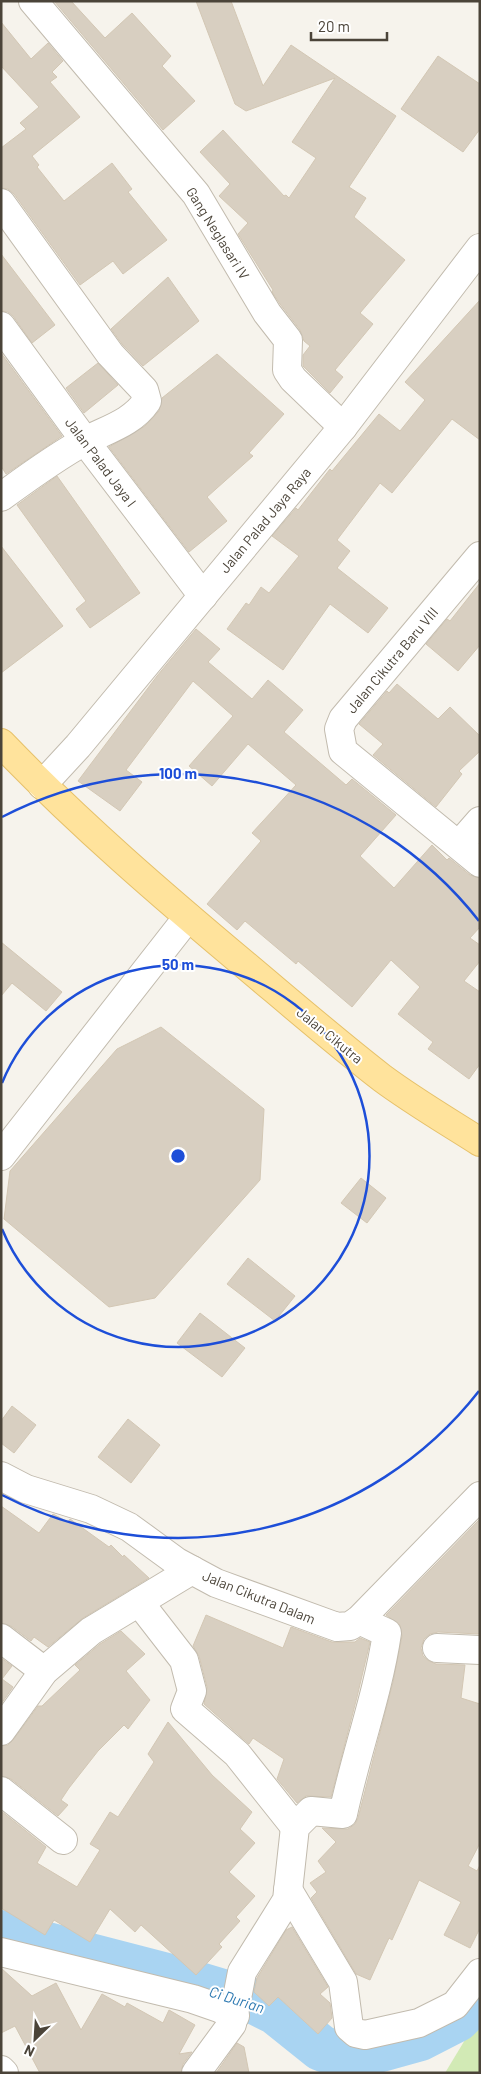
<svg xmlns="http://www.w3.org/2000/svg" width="481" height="2074" viewBox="0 0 481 2074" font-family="Barlow,sans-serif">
	<rect width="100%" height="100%" fill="#f6f3ec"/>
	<path fill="#d2eab5" d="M480,2015V2073H445Z"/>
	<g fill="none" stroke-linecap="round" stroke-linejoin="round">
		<path stroke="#a9d4f2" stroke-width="46" d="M1,1933L186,1981L256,2002L276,2012L321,2048L337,2054H363L420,2038L457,2019L480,1996"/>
	</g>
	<g fill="#d8cfc1" stroke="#d3c7b4">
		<path d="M54,1H71L105,38L132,13L171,56L162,66L195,101L163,130Z"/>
		<path d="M196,1H231L263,86L291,45L396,116L349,187L366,198L354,217L405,260L360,313L373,324L335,370L343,377L330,393L303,366V355L310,346L304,341L300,330L280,304L272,292L273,290L238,234L248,223L219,196L230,184L200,152L223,130L284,196L286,195L289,198L316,158L292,142L335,78L246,111L235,104Z"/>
		<path d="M1,22L31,59L48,43L63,61L52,72L57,77L50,82L80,117L32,156L39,165L37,167L64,201L112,163L132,189L128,192L167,240L123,274L113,261L80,285L14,194L8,189L1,188V148L26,129L20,123L39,107L1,66Z"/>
		<path d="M438,56L480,84V129L463,152L401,109Z"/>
		<path d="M1,254L55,325L32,343L13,316L8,312L1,311Z"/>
		<path d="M168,277L199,321L143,366L122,344L111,329Z"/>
		<path d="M480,300V440L452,419L392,493L380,483L337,540L350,551L337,568L388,608L368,633L330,604L283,670L227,629L246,603L249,605L261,587L269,593L299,556L272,536L296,508L298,510L330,469L332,471L379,414L400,431L425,400L405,382Z"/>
		<path d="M1,353L62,436L6,474L1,466Z"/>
		<path d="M217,354L284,414L249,453L253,456L207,497L227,521L189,552L109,447L145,426L159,411L162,398Z"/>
		<path d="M98,363L118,385L84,413L66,388Z"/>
		<path d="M57,476L140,593L90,628L76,609L86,601L17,505Z"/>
		<path d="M1,546L63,626L1,673Z"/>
		<path d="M480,583V645L458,671L426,644L447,619L450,621Z"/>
		<path d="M196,629L220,649L208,662L252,699L268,680L303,710L284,732L346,785L352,779L396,815L360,856L394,888L432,845L447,860L449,858L470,875L480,878V927L470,938L480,945V961L464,981L480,992V1064L469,1079L428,1049L433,1042L398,1014L420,987L391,960L352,1007L298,961L296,964L245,921L237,930L207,904L261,841L252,833L296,785L248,744L212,786L189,766L233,716L193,681L126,770L142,782L120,811L78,781L157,676Z"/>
		<path d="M397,684L438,719L450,707L480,736V751L459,771L462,774L436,807L373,755L383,744L359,724L387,691L389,693Z"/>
		<path d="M1,942L62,992L46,1011L12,983L1,996Z"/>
		<path d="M161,1027L264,1109L260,1180L155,1298L109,1307L4,1219L10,1171L117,1049Z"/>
		<path d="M361,1178L386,1198L367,1223L341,1203Z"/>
		<path d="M248,1258L295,1296L275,1321L227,1284Z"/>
		<path d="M200,1313L245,1348L222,1377L177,1343Z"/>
		<path d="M12,1406L36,1425L14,1453L1,1443V1421Z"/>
		<path d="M128,1419L160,1445L131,1483L98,1457Z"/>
		<path d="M1,1506L39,1533L53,1514L68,1522L70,1519L109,1547L111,1545L123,1557L124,1555L149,1578L83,1618L48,1647L34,1637L31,1641L11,1626L1,1623Z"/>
		<path d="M480,1519V1632L479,1634L438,1632L430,1634L424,1639L421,1648L423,1656L429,1661L436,1664L465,1665L461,1698L480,1704V1843L468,1866L477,1871L480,1865V1928L470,1948L444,1935L461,1902L419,1880L392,1940L389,1938L370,1980L356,1974L311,1898L317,1892L310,1883L326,1872L318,1861L336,1842L322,1828L348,1829L355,1824L358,1818L393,1682L402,1636L400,1625L386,1615Z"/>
		<path d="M206,1615L283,1648L291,1627L332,1642H355L360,1638L370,1642L357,1697L331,1797L306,1796L297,1803L277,1779L284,1759L253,1738L249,1744L204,1704L207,1687L199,1656L193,1646Z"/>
		<path d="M121,1631L145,1654L126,1671L150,1700L128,1729L124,1725L98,1751L69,1788L61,1800L68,1805L58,1816L11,1779L1,1776V1746L8,1745L13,1740L38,1706H42L80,1670L75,1665L100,1644Z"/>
		<path d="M1,1658L12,1666L2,1679L13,1687L1,1704Z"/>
		<path d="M168,1722L212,1775L252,1812L240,1829L255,1843L229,1872L255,1896L236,1917L240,1921L219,1944L222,1947L196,1975L141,1925L135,1932L110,1909L90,1942L54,1920L45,1935L1,1908V1811L46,1847L37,1863L77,1887L100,1850L90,1844L110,1812L118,1817L154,1762L148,1754Z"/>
		<path d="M292,1927L328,1987L320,1994L330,2003L332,2018L318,2034L278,1997L269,2006L254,1992L257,1978L286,1930Z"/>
		<path d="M1,1968L32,1996L56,1983L81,2030L102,1994L125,2007L127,2003L163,2023L169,2010L195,2025L179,2054L192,2052L183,2064L181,2073H40L15,2026L1,2033Z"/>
		<path d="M237,2043L244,2047L249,2073H216Z"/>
	</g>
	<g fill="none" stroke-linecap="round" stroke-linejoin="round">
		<defs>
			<g id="minor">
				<path d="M33,1L196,194L267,313L288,340L287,370L293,379L343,427"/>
				<path d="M1,203L110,354L144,390L147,401C132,423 108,429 85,441C57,456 27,478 1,497"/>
				<path d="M1,326L85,441L203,596"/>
				<path d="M480,556L343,719L339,729L343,751L480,863"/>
				<path d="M42,785L78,746L343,427L480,248"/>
				<path d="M459,845L480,821"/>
				<path d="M1,1156L188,917"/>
				<path d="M1,1476L26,1489L91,1509L129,1527L177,1562L216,1583L337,1627L350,1626L359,1620L480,1496"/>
				<path d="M139,1602L184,1660L192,1691L185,1709L237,1754L295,1827"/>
				<path d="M1,1638L44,1671"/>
				<path d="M437,1648L480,1650"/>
				<path d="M1,1731L44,1671L91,1631L192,1570"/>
				<path d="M1,1791L63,1840"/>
				<path d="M288,1890L343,1982L349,2027L356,2033L365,2035L419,2023L455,2005L480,1973"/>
				<path d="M1,1952L193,1999L219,2008L235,2016"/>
				<path d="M1,2070L4,2073"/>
				<path d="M196,2073L232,2024L242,1972L287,1900L295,1827L311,1811L343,1814C356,1753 378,1694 387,1633L359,1620"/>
			</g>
			<path id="major" d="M1,743C79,824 164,897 250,969C294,1006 337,1043 382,1078C413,1101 447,1121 480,1142"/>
		</defs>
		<use href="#minor" stroke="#c2bbae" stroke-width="30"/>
		<use href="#major" stroke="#e6c16a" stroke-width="30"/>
		<use href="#minor" stroke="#fff" stroke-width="28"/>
		<use href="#major" stroke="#ffe39c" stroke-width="28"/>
	</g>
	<g fill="none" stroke="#1d4ed8" stroke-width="2.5">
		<path d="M2 1083A191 191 0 1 1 2 1229"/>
		<path d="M479 1391A382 382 0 0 1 2 1495M2 817A382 382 0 0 1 479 921"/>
	</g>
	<g text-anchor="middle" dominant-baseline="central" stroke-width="4" stroke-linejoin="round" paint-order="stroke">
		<g font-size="14" fill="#4b4439" stroke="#fff">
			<text transform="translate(218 233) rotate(58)">Gang Neglasari IV</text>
			<text transform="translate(101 462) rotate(53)">Jalan Palad Jaya I</text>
			<text transform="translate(265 520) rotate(-50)">Jalan Palad Jaya Raya</text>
			<text transform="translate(392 660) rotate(-50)">Jalan Cikutra Baru VIII</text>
			<text transform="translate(330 1035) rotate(39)">Jalan Cikutra</text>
			<text transform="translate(259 1597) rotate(22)">Jalan Cikutra Dalam</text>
		</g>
		<g font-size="15" font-style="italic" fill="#2e7ab2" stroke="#fff">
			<text transform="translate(237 1999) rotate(18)">Ci Durian</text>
		</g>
	</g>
	<circle cx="178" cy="1156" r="8" fill="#1d4ed8" stroke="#fff" stroke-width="2.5"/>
	<g font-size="15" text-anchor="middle" font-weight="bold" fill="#1d4ed8" stroke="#fff" stroke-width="4" stroke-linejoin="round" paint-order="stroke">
		<text x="178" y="779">100 m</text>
		<text x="178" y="970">50 m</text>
	</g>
	<rect width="481" height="2074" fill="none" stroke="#4b4439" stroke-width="5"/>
	<g transform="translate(35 2039) rotate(205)" stroke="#ffffff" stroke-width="4" paint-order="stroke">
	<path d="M0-4L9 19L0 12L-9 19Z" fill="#4b4439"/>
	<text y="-8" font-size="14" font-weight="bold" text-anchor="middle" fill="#4b4439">N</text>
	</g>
	<path d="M311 32v8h76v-8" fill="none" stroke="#4b4439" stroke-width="2.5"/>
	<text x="318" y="32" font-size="15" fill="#4b4439" stroke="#ffffff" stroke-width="4" paint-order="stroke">20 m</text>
</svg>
